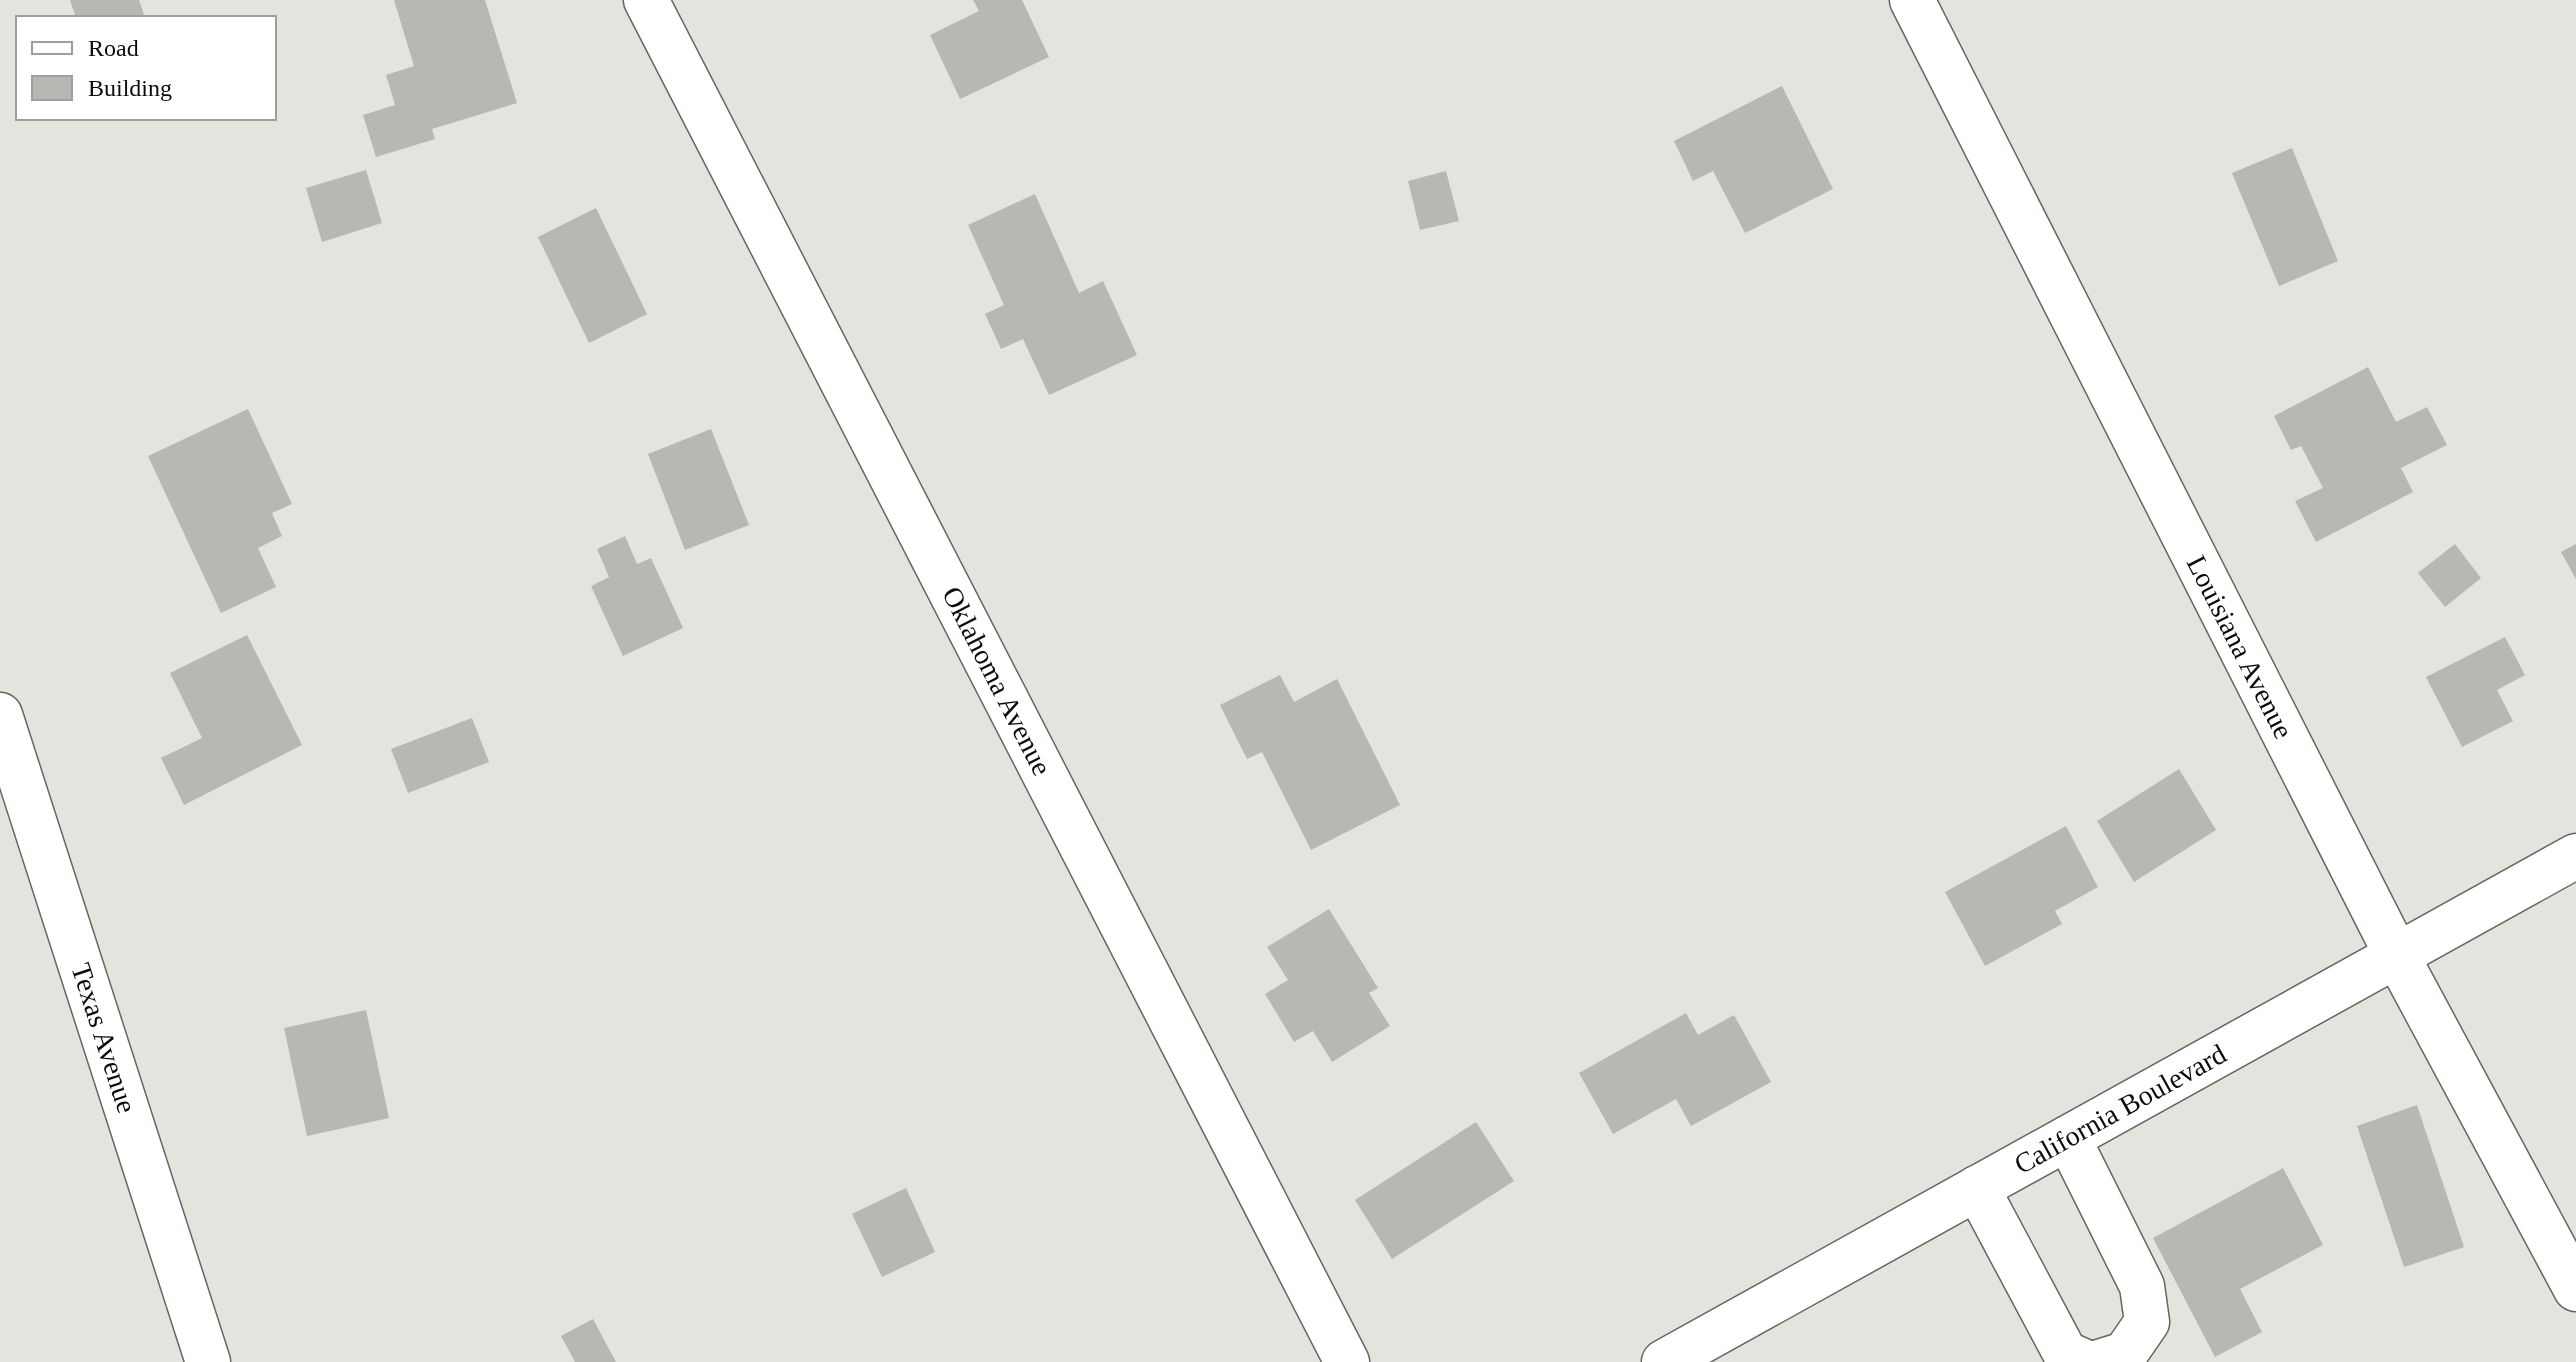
<svg xmlns="http://www.w3.org/2000/svg" width="2576" height="1362" viewBox="0 0 2576 1362" font-family="Georgia,serif">
	<rect width="100%" height="100%" fill="#e1e5de"/>
	<g fill="#b5b9b2">
		<path d="M70,0H139L145,18H76Z"/>
		<path d="M394,0H485L517,103L432,129L435,139L376,157L363,115L395,105L386,75L414,66Z"/>
		<path d="M973,0H1022L1049,57L960,99L930,35L979,11Z"/>
		<path d="M1782,86L1833,189L1745,233L1713,171L1693,181L1674,141Z"/>
		<path d="M2292,148L2338,261L2279,286L2232,173Z"/>
		<path d="M366,170L382,223L322,242L306,188Z"/>
		<path d="M1446,171L1459,221L1420,230L1408,181Z"/>
		<path d="M1035,194L1079,293L1103,281L1137,355L1049,395L1023,339L1001,349L985,314L1004,305L968,225Z"/>
		<path d="M596,208L647,314L589,343L538,237Z"/>
		<path d="M2368,367L2396,422L2427,407L2447,445L2401,468L2413,492L2316,542L2295,501L2323,488L2301,446L2291,450L2274,416Z"/>
		<path d="M248,409L292,504L272,513L282,536L258,548L276,587L221,613L148,456Z"/>
		<path d="M711,429L749,525L685,550L648,454Z"/>
		<path d="M625,536L637,564L651,558L683,628L623,656L591,586L609,577L597,549Z"/>
		<path d="M2455,544L2481,578L2445,607L2418,573Z"/>
		<path d="M2576,544V579L2561,552Z"/>
		<path d="M247,635L302,745L184,805L161,758L202,738L170,673Z"/>
		<path d="M2505,637L2525,675L2497,690L2513,721L2462,747L2426,677Z"/>
		<path d="M1280,675L1294,702L1337,679L1400,805L1311,850L1262,752L1247,759L1220,705Z"/>
		<path d="M472,718L489,762L408,793L391,749Z"/>
		<path d="M2179,769L2216,830L2134,882L2097,821Z"/>
		<path d="M2066,826L2098,887L2055,911L2062,924L1985,966L1945,892Z"/>
		<path d="M1329,909L1378,988L1369,993L1390,1026L1332,1062L1313,1031L1294,1042L1265,994L1288,980L1267,947Z"/>
		<path d="M366,1010L389,1118L307,1136L284,1028Z"/>
		<path d="M1686,1013L1698,1035L1734,1015L1771,1082L1691,1126L1676,1099L1613,1134L1579,1073Z"/>
		<path d="M2417,1105L2464,1247L2404,1267L2357,1126Z"/>
		<path d="M1476,1122L1514,1181L1392,1259L1355,1200Z"/>
		<path d="M2283,1168L2323,1245L2240,1289L2262,1332L2215,1357L2153,1238Z"/>
		<path d="M906,1188L935,1252L882,1277L852,1214Z"/>
		<path d="M593,1319L616,1362H575L561,1336Z"/>
	</g>
	<g fill="none" stroke-linecap="round" stroke-linejoin="round">
		<defs>
			<g id="minor">
				<path d="M646,0L1347,1362"/>
				<path d="M1912,0L2397,956L2576,1289"/>
				<path d="M0,715L208,1362"/>
				<path d="M2068,1138L2142,1286L2147,1322L2125,1354L2099,1362"/>
				<path d="M1977,1188L2065,1353L2085,1362"/>
				<path d="M1664,1362L2576,856"/>
			</g>
		</defs>
		<use href="#minor" stroke="#636761" stroke-width="47"/>
		<use href="#minor" stroke="#fff" stroke-width="44"/>
	</g>
	<g text-anchor="middle" dominant-baseline="central" stroke-width="6" stroke-linejoin="round" paint-order="stroke">
		<g font-size="28" fill="#0b0c0a" stroke="#fff">
			<text transform="translate(2240 647) rotate(63)">Louisiana Avenue</text>
			<text transform="translate(997 681) rotate(63)">Oklahoma Avenue</text>
			<text transform="translate(104 1038) rotate(72)">Texas Avenue</text>
			<text transform="translate(2120 1109) rotate(-29)">California Boulevard</text>
		</g>
	</g>
	<rect x="16" y="16" width="260" height="104" fill="#ffffff" stroke="#9d9e9d" stroke-width="2"/>
	<rect x="32" y="42" width="40" height="12" fill="#ffffff" stroke="#9d9e9d" stroke-width="2"/>
	<text x="88" y="56" font-size="24" fill="#0b0c0a">Road</text>
	<rect x="32" y="76" width="40" height="24" fill="#b5b9b2" stroke="#9d9e9d" stroke-width="2"/>
	<text x="88" y="96" font-size="24" fill="#0b0c0a">Building</text>
</svg>
